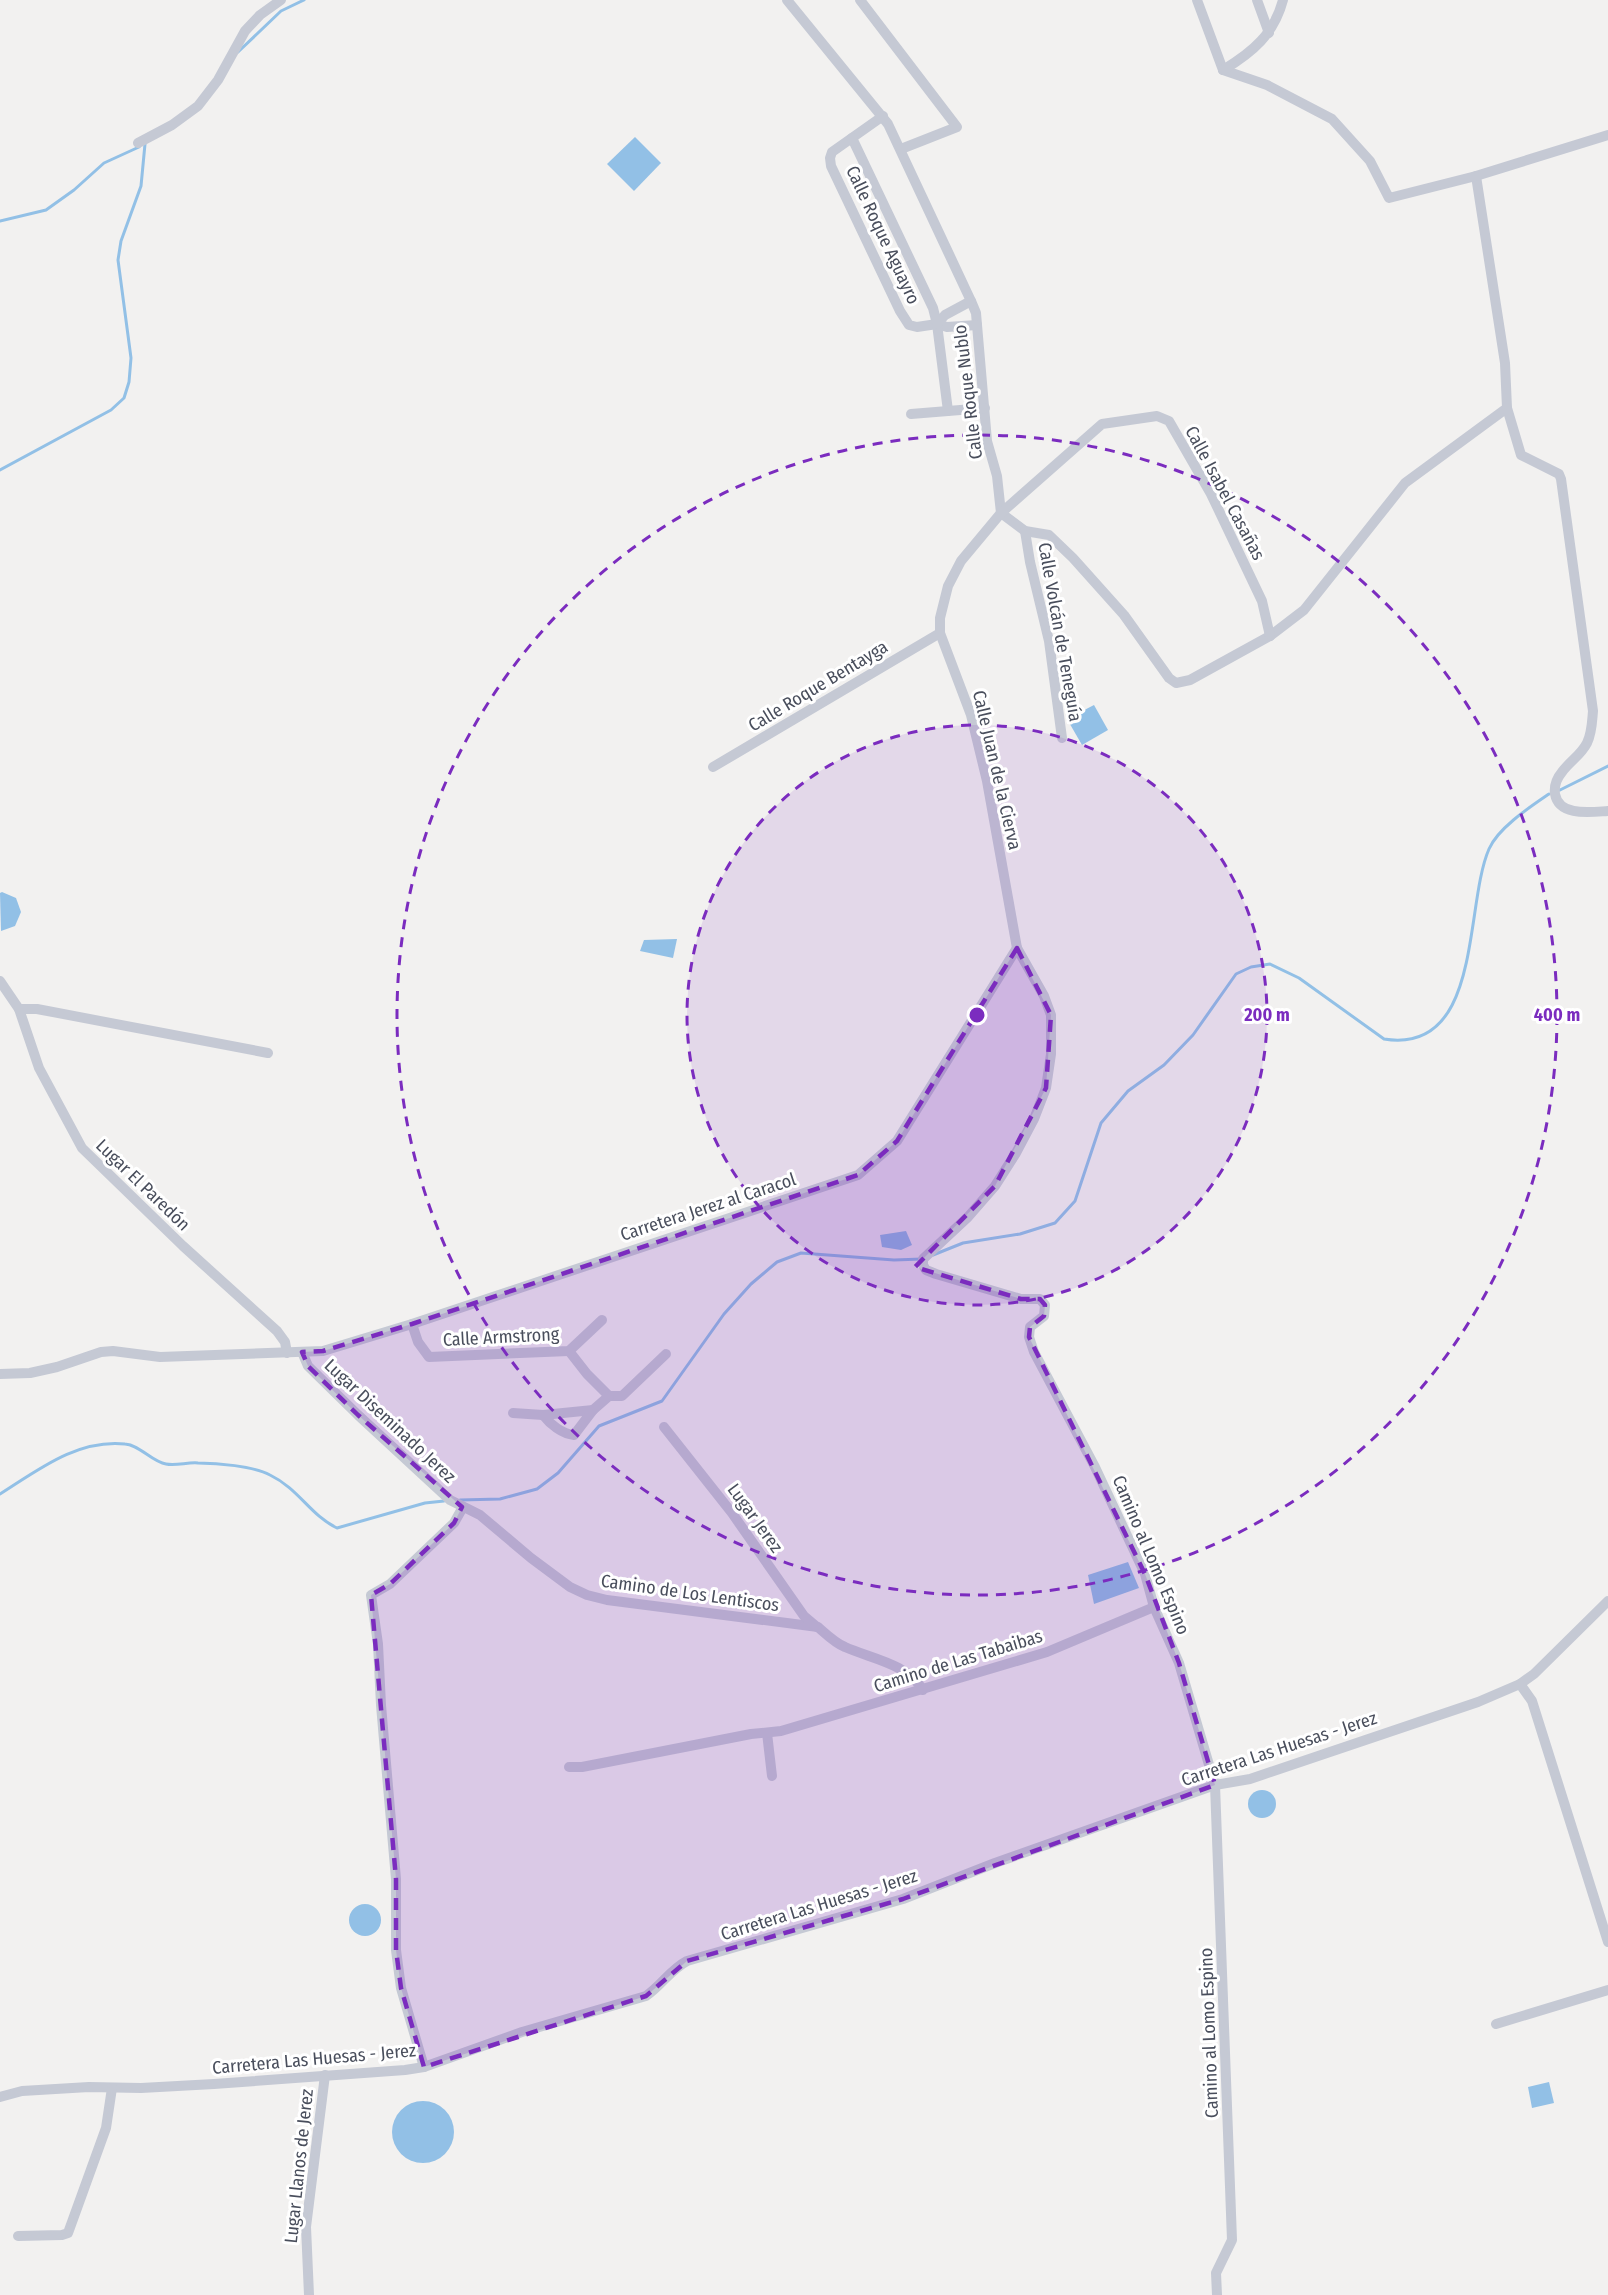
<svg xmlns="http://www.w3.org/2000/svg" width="1608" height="2295" viewBox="0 0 1608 2295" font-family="'Fira Sans Condensed',sans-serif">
	<rect width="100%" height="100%" fill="#f2f1f0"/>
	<g fill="#92c0e6">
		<path d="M635,137L661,163L634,191L607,164Z"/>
		<path d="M1094,705L1108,730L1082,745L1067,719Z"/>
		<path d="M2,892L16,898L21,912L15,926L1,931L0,893Z"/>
		<path d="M677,939L673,958L640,951L644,940Z"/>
		<path d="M906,1231L912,1245L901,1250L882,1247L880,1235Z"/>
		<path d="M1128,1562L1139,1588L1094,1604L1088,1575Z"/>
		<circle cx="1262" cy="1804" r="14"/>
		<circle cx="365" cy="1920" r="16"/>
		<path d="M1549,2082L1554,2103L1532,2108L1528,2087Z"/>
		<circle cx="423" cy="2132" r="31"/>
	</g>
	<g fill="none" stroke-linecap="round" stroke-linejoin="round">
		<g stroke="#92c0e6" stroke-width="3">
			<path d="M238,52L281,11L304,0"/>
			<path d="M0,221L46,210L74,190L104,163L139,147"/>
			<path d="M0,470L111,410L124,398L129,382L131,358L118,260L121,241L141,186L145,144"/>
			<path d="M1560,790L1608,766"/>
			<path d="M933,1255L963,1243L1020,1234L1055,1223L1075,1201L1101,1123L1128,1091L1164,1065L1193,1035L1236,974L1251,967L1270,964L1299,978L1384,1039C1483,1055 1464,906 1489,849C1498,828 1530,807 1549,794"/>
			<path d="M0,1494C38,1470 77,1439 125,1444C140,1445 152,1462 166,1464C176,1466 188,1462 198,1463C217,1463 253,1466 270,1475C299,1489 310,1515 337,1528L425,1503L444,1501"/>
			<path d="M460,1500L500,1499L537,1489L558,1473L599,1426L662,1401L724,1314L751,1284L777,1262L801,1253L894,1260L922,1259"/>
		</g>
		<g stroke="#c5c9d4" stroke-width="10">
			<path d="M787,0L888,124L971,301L976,313L977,325L987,441L997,476L1001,513L1025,531L1049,535L1073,558L1124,615L1169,678L1176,683L1190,680L1270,636L1304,610L1405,483L1507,408L1505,363L1476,176"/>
			<path d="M860,0L957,127L901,149"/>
			<path d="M1197,0L1223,70"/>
			<path d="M1257,0L1269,33"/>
			<path d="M1223,70L1267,85L1332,119L1370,161L1389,198L1476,176L1608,135"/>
			<path d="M1223,70C1253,52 1274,34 1283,0"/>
			<path d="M883,116L832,152L830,158L831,166L900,311L909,325L917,327L937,324L947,327L977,325"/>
			<path d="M852,138L933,308L937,324L948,411"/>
			<path d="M138,143L172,125L198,106L218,80L245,31L260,15L281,0"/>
			<path d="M937,324L945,315L971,301"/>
			<path d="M1507,408L1521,455L1559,474L1561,479L1593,711C1592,722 1592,733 1587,743C1581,755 1570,761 1562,772C1557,778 1554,786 1555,794C1559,817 1591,812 1608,811"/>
			<path d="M911,414L985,408"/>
			<path d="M1025,531L1030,562L1049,641L1062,738"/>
			<path d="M713,767L940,633"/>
			<path d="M0,981L19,1009L39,1068L82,1148L183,1246L277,1331L285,1342L287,1353"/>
			<path d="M19,1009H37L268,1053"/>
			<path d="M412,1324L418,1342L429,1357L569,1351L602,1320"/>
			<path d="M569,1351L587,1374L609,1396H622L666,1354"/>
			<path d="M302,1352L308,1366L358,1415L450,1500L480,1515L531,1558L570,1587L587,1595L607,1600L818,1627C826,1634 835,1643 845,1647C872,1659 906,1663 923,1690"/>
			<path d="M0,1374L30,1373L57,1367L101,1352L113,1351L160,1357L323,1351L412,1324L858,1175L897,1141L1017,948"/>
			<path d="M513,1413L543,1415L593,1410"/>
			<path d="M543,1415C550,1424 562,1434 574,1435L593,1410L609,1396"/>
			<path d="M664,1427L732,1513L804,1616L817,1627"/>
			<path d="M1520,1684L1532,1701L1608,1942"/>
			<path d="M767,1733L772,1776"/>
			<path d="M569,1767H582L751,1734L781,1731L1047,1652L1154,1607"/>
			<path d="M1496,2024L1608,1990"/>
			<path d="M424,2067L401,1988L396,1950V1879L381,1705L378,1644L371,1595L390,1584L454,1523L463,1507"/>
			<path d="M0,2097L22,2091L89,2087L141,2088L214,2084L405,2070L424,2067L522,2032L646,1996C662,1985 670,1970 687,1961L903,1899L995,1863L1215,1785L1250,1779L1478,1702L1520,1684L1534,1674L1608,1601"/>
			<path d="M18,2236L62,2235L68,2233L106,2128L112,2088"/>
			<path d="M309,2295L306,2227L325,2075"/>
			<path d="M1217,2295L1216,2273L1232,2240L1215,1785L1179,1663L1154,1607L1145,1574L1095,1467L1034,1352L1029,1337L1030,1327L1044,1316L1045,1305L1040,1299H1021L936,1274L926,1270L923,1265V1259L968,1217L995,1186L1016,1153L1034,1119L1046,1088L1051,1054V1015L1044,996L1017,948L987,781L971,715L940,633V618L948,586L961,561L1001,513L1102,424L1157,416L1169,421L1211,494L1262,601L1270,636"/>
		</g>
	</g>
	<path fill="#7b2cbf" fill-opacity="0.2" stroke="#7b2cbf" stroke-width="4.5" stroke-dasharray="12 8" stroke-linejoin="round" d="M1017,948L1051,1015L1046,1088L995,1186L915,1267L1021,1299H1040L1045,1305L1044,1316L1030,1327L1029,1337L1145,1574L1179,1663L1215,1785L903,1899L687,1961L646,1996L424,2067L401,1988L396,1950V1879L371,1595L390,1584L454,1523L462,1507L358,1415L308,1366L302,1352L323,1351L412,1324L858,1175L897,1141Z"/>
	<circle cx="977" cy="1015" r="290" fill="#7b2cbf" fill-opacity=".12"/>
	<g fill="none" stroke="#7b2cbf" stroke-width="3" stroke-dasharray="10 8">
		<circle cx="977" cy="1015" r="290"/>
		<circle cx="977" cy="1015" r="580"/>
	</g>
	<g text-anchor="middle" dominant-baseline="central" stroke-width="6" stroke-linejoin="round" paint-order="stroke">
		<g font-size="18" fill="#494e5c" stroke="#fff">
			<text transform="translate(883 235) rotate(65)">Calle Roque Aguayro</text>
			<text transform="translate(968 392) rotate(-97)">Calle Roque Nublo</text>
			<text transform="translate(1225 493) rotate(62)">Calle Isabel Casañas</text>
			<text transform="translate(1060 632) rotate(80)">Calle Volcán de Teneguía</text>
			<text transform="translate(818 686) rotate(-31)">Calle Roque Bentayga</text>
			<text transform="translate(997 770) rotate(77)">Calle Juan de la Cierva</text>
			<text transform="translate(143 1185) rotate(44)">Lugar El Paredón</text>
			<text transform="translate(708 1207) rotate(-18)">Carretera Jerez al Caracol</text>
			<text transform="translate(501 1337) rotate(-3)">Calle Armstrong</text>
			<text transform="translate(390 1421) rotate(43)">Lugar Diseminado Jerez</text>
			<text transform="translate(755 1518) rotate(54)">Lugar Jerez</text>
			<text transform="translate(1151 1555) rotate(67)">Camino al Lomo Espino</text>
			<text transform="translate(690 1593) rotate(8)">Camino de Los Lentiscos</text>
			<text transform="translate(958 1661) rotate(-17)">Camino de Las Tabaibas</text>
			<text transform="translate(1279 1749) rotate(-18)">Carretera Las Huesas - Jerez</text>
			<text transform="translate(819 1905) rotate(-17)">Carretera Las Huesas - Jerez</text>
			<text transform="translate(1209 2033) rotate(-92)">Camino al Lomo Espino</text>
			<text transform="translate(314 2059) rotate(-5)">Carretera Las Huesas - Jerez</text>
			<text transform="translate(299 2166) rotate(-84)">Lugar Llanos de Jerez</text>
		</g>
	</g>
	<circle cx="977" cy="1015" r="9" fill="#7b2cbf" stroke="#fff" stroke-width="3"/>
	<g font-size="18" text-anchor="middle" font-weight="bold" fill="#7b2cbf" stroke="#fff" stroke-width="6" stroke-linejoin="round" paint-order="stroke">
		<text x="1267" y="1021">200 m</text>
		<text x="1557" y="1021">400 m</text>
	</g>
</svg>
